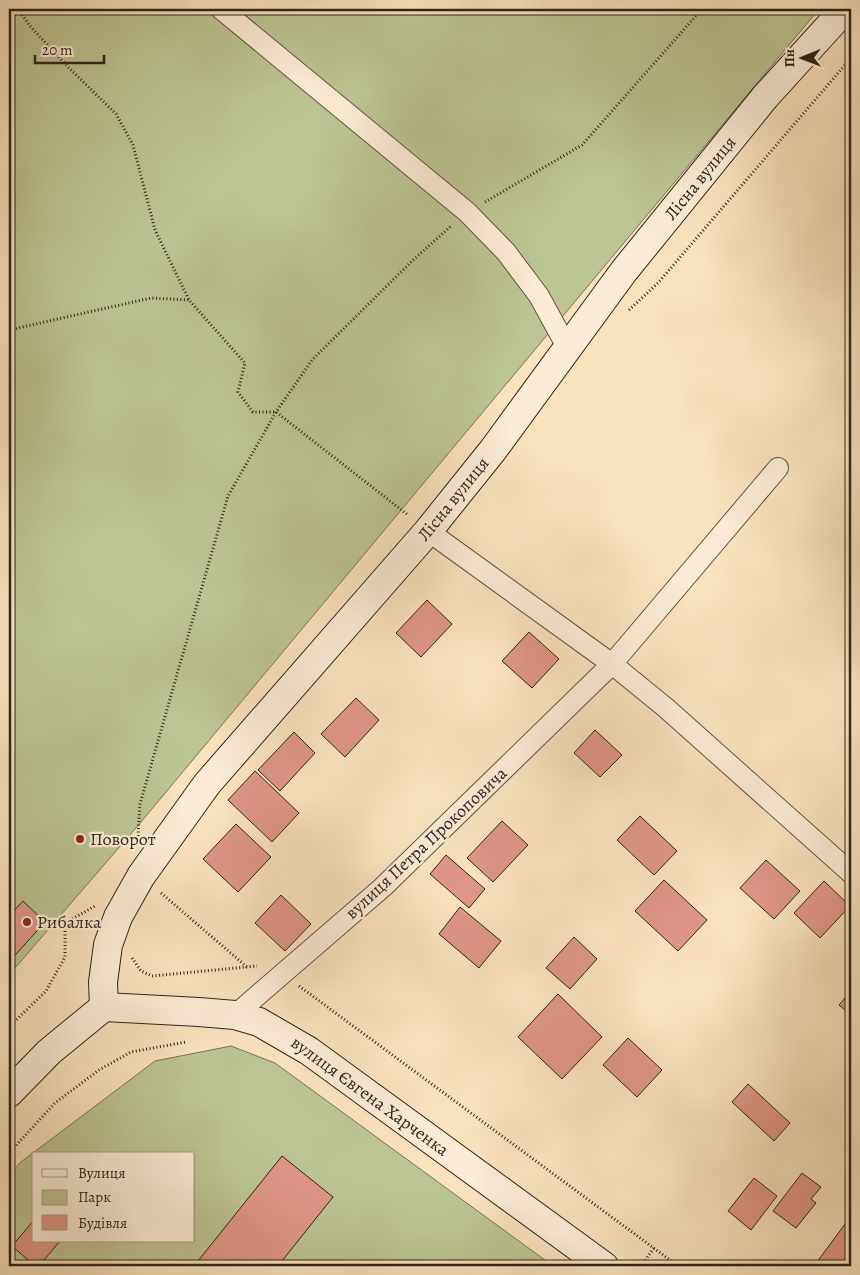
<svg xmlns="http://www.w3.org/2000/svg" width="860" height="1275" viewBox="0 0 860 1275" font-family="Alegreya,serif">
	<rect width="100%" height="100%" fill="#fbe2be"/>
	<filter id="stains"><feTurbulence type="fractalNoise" baseFrequency=".004" numOctaves="4"/><feColorMatrix values="0 0 0 0 .2 0 0 0 0 .09 0 0 0 0 .02 0 0 0 .5 -.17"/></filter>
	<radialGradient id="worn" r=".72"><stop offset=".6" stop-color="#630" stop-opacity="0"/><stop offset="1" stop-color="#630" stop-opacity=".3"/></radialGradient>
	<g fill="#bcc493" stroke="#757456" fill-rule="evenodd">
		<path d="M9,9H819L141,822L9,975Z"/>
		<path d="M231,1046L275,1063L553,1266H9V1175L21,1162L155,1061ZM34,1154H194V1241H34Z"/>
	</g>
	<g fill="#df9687" stroke="#2e2418">
		<path d="M427,600L452,624L421,657L396,633Z"/>
		<path d="M529,632L559,659L532,688L502,661Z"/>
		<path d="M356,698L379,720L345,757L321,734Z"/>
		<path d="M595,730L622,755L600,777L574,753Z"/>
		<path d="M294,732L315,753L280,791L258,770Z"/>
		<path d="M255,771L299,813L272,842L228,800Z"/>
		<path d="M640,816L677,851L654,875L617,840Z"/>
		<path d="M502,821L528,845L493,882L467,858Z"/>
		<path d="M236,824L271,857L238,892L203,859Z"/>
		<path d="M446,855L485,889L469,908L430,874Z"/>
		<path d="M766,860L800,891L774,919L740,888Z"/>
		<path d="M664,880L707,920L678,951L635,911Z"/>
		<path d="M824,881L850,906L820,938L794,913Z"/>
		<path d="M281,895L311,924L285,951L255,923Z"/>
		<path d="M23,901L45,922L9,962V916Z"/>
		<path d="M460,907L501,941L479,968L439,934Z"/>
		<path d="M574,937L597,959L570,989L546,968Z"/>
		<path d="M851,991V1015L839,1005Z"/>
		<path d="M558,994L602,1037L562,1079L518,1037Z"/>
		<path d="M628,1038L662,1070L637,1097L603,1065Z"/>
		<path d="M748,1084L790,1123L774,1141L732,1102Z"/>
		<path d="M282,1156L333,1197L278,1266H194Z"/>
		<path d="M802,1173L821,1187L811,1199L816,1203L796,1228L773,1211Z"/>
		<path d="M754,1178L777,1196L751,1230L728,1211Z"/>
		<path d="M851,1216V1266H814Z"/>
		<path d="M34,1220V1241H60L39,1266H35L12,1246Z"/>
	</g>
	<g fill="none" stroke-linecap="round" stroke-linejoin="round">
		<defs>
			<g id="street">
				<path d="M221,9L467,212L506,252L539,296L568,349"/>
				<path d="M428,531L612,664L666,708L851,873"/>
				<path d="M235,1015L383,887L612,664L778,468"/>
			</g>
			<g id="secondary">
				<path d="M104,1007L103,982L108,945L118,917L141,876L207,784L428,531L493,450L624,271L765,97L845,9"/>
				<path d="M104,1007L199,1012L235,1015L259,1022L309,1051L604,1266"/>
				<path d="M9,1093L49,1052L104,1007"/>
			</g>
		</defs>
		<use href="#street" stroke="#615442" stroke-width="22"/>
		<use href="#secondary" stroke="#2e2418" stroke-width="30"/>
		<g stroke="#2e2418" stroke-width="3" stroke-dasharray="1 2.5" stroke-linecap="butt">
			<path d="M18,9L30,26L68,67L116,114L133,145L155,230L189,300L245,363L238,392L253,412H276L408,515"/>
			<path d="M485,202L582,145L702,9"/>
			<path d="M629,310L658,283L851,58"/>
			<path d="M9,330L151,298L189,300"/>
			<path d="M138,836L140,804L228,496L276,412L312,360L412,261L451,226"/>
			<path d="M161,893L247,967"/>
			<path d="M132,958L141,971L152,976L257,966"/>
			<path d="M299,986L678,1266"/>
			<path d="M9,1027L46,991L65,957V923L95,906"/>
			<path d="M9,1153L55,1103L99,1070L131,1052L186,1042"/>
			<path d="M641,1266L654,1248"/>
		</g>
		<use href="#street" stroke="#fcecd5" stroke-width="20"/>
		<use href="#secondary" stroke="#fcecd5" stroke-width="28"/>
	</g>
	<g fill="#8f2418" stroke="#fcecd5" stroke-width="2">
		<circle cx="80" cy="839" r="5"/>
		<circle cx="27" cy="922" r="5"/>
	</g>
	<g text-anchor="middle" dominant-baseline="central" stroke-width="4.5" stroke-linejoin="round" paint-order="stroke">
		<g font-size="18" fill="#2e2418" stroke="#fcecd5">
			<text transform="translate(700 178) rotate(-51)">Лісна вулиця</text>
			<text transform="translate(453 499) rotate(-51)">Лісна вулиця</text>
			<text transform="translate(426 843) rotate(-43)">вулиця Петра Прокоповича</text>
			<text transform="translate(370 1096) rotate(36)">вулиця Євгена Харченка</text>
		</g>
		<g font-size="18" fill="#2e2418" stroke="#fcecd5" text-anchor="start">
			<text x="90" y="839">Поворот</text>
			<text x="37" y="922">Рибалка</text>
		</g>
	</g>
	<rect width="860" height="1275" fill="none" stroke="#fbe2be" stroke-width="30"/>
	<rect x="10" y="10" width="840" height="1255" fill="none" stroke="#2e2418" stroke-width="2.5"/>
	<rect x="15" y="15" width="830" height="1245" fill="none" stroke="#2e2418"/>
	<rect x="32" y="1152" width="162" height="90" fill="#fcecd5" stroke="#aa9c89"/>
	<rect x="42" y="1169" width="25" height="8" fill="#fcecd5" stroke="#aa9c89"/>
	<text x="78" y="1178" font-size="15" fill="#2e2418">Вулиця</text>
	<rect x="42" y="1190" width="25" height="15" fill="#bcc493" stroke="#aa9c89"/>
	<text x="78" y="1202" font-size="15" fill="#2e2418">Парк</text>
	<rect x="42" y="1215" width="25" height="15" fill="#df9687" stroke="#aa9c89"/>
	<text x="78" y="1228" font-size="15" fill="#2e2418">Будівля</text>
	<g transform="translate(802 58) rotate(269)" stroke="#fcecd5" stroke-width="4" paint-order="stroke">
	<path d="M0-4L9 19L0 12L-9 19Z" fill="#2e2418"/>
	<text y="-8" font-size="14" font-weight="bold" text-anchor="middle" fill="#2e2418">Пн</text>
	</g>
	<path d="M35 55v8h69v-8" fill="none" stroke="#2e2418" stroke-width="2.5"/>
	<text x="42" y="55" font-size="15" fill="#2e2418" stroke="#fcecd5" stroke-width="4" paint-order="stroke">20 m</text>
	<rect width="100%" height="100%" filter="url(#stains)"/>
	<rect width="100%" height="100%" fill="url(#worn)"/>
</svg>
